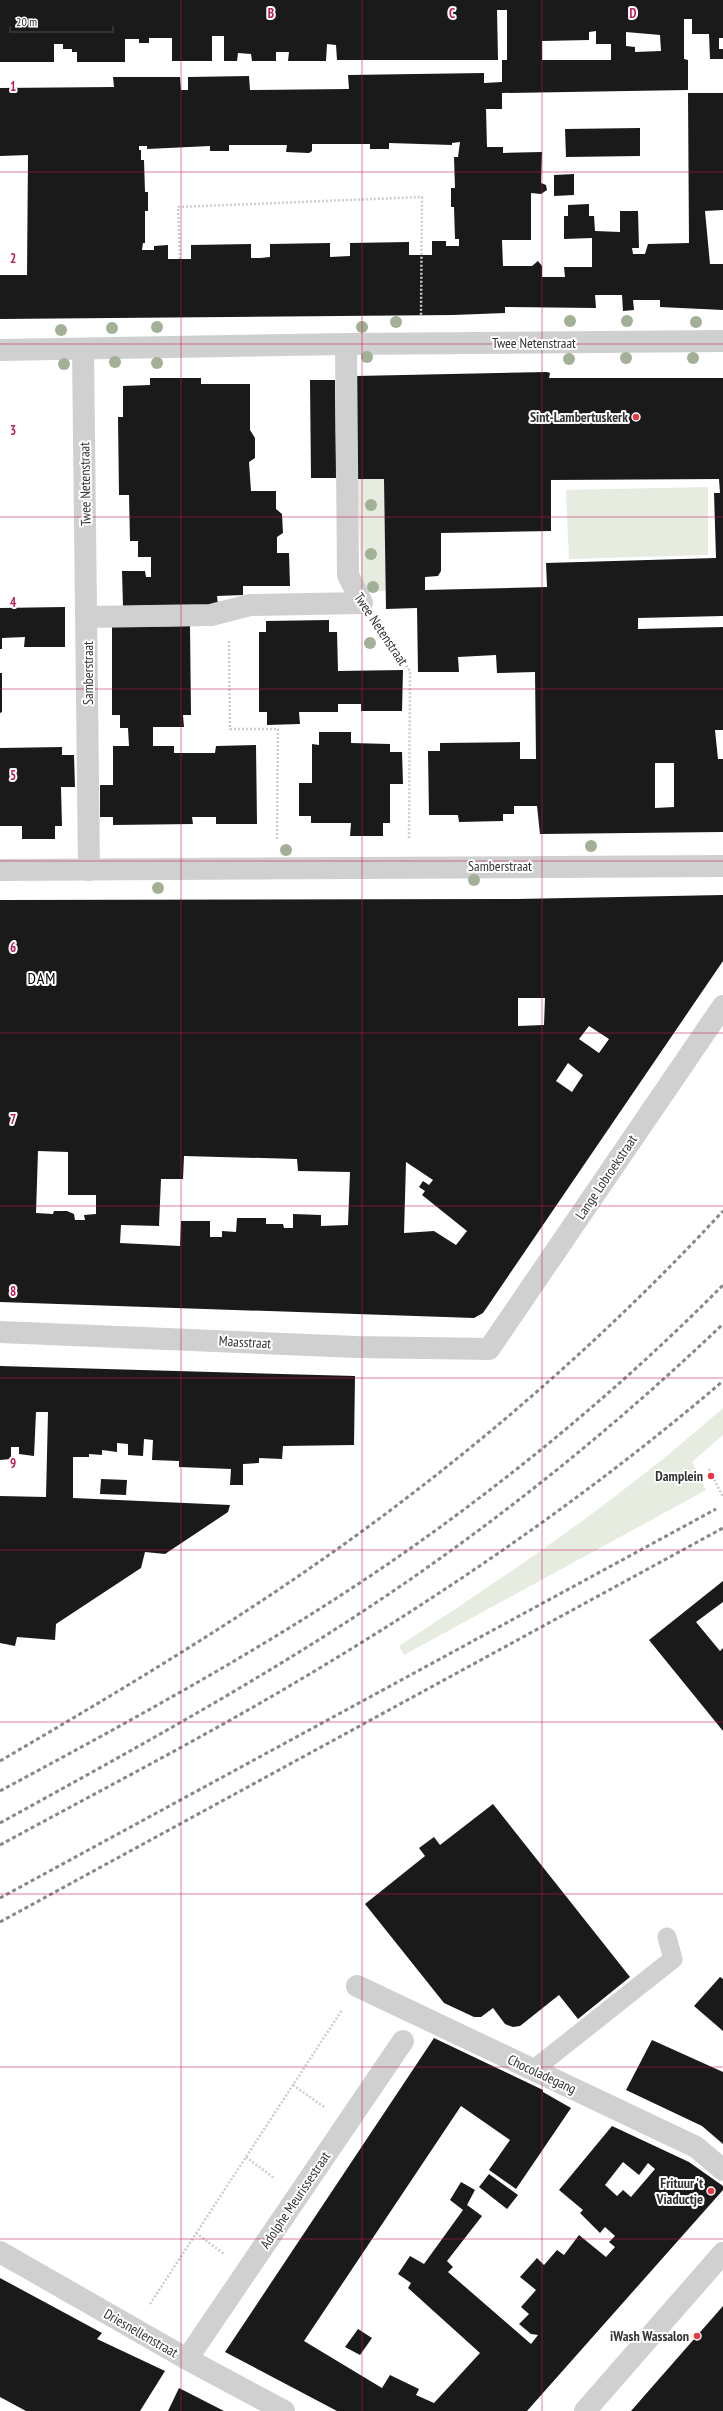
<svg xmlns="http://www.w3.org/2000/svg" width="723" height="2411" viewBox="0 0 723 2411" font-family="'PT Sans Narrow',sans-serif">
	<rect width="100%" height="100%" fill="#fff"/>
	<g fill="#e6ecdf">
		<path d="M357,479H384L386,591H362Z"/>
		<path d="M708,487V555L569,559L566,490Z"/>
		<path d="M723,1408V1435L692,1462L706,1490L404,1655L399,1646C511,1573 623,1497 723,1408Z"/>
	</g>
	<g fill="#1a1a1a" fill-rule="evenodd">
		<path d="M0,0H723V38H719V49H723V59H710L709,34H692V19H684V59L688,60V90L502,93V109H486L487,147H503V153L542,152L541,183L546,185L547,190L541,194L531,193V240H502L503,266H532L538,261L542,266V277H565L564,267H592V238L564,239V216H568V205L589,204V216H594L595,231L620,232V211H638L639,248H632L633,254H645L648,244L689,243L688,93H723V210L705,211L710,264H723V310L660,307V300H633L634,310L623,311L622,295H595L596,308L505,307V313L453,315L0,319V275H27L28,155L0,156V88L114,87L113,77H180L181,90H188V77L249,76L250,90L349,89L348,75L484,73V83L502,82V60H507V10H497L498,60H337L336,45L327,44L326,61H288L289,52H276V61H252L251,54L238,53L237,61H224V36H212V61H172V38H149V43H139V39H125V62H77V52H72V49H63V44H54V62H0ZM596,31V44H611V60H542V41L589,40V32ZM626,32L660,35L661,51L635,52V47L626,46ZM460,142L458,157H454L455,188H451V207H454L455,239H459V246H446V241H432V255H409V242L350,243V256L330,257V243L270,244V257L260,258H251V244L191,245V259H168V245L154,246V250H142L143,243H145V211H148V192H145L144,160H141V150H139V146H147V149L210,146V151H229V145H287L286,152L309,153L312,151V144H370V149H389V143L452,145V143Z"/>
		<path d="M640,128V156L566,157L565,129Z"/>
		<path d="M574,174V195L554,196V175Z"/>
		<path d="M547,372L550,373L549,378H723V616L638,618V629L723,627V730H715L718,759H723V832L540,834L537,806H514V814H503V821L459,822L458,815H429L428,751H440V743L520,742V759H536L535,672L497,673L496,655L458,657L459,672H418L417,608L386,609L384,479H357L356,376ZM719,479L720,493H714L716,558L546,563L547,587L425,590V577L438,576L441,571V533L551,531V480ZM655,763H674V807L655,808Z"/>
		<path d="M150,378H201V384H250V430L255,438V458L249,462L251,491H276V509L282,514L283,533L277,537V553H289L290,586H243V595L217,596L218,605L123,606L122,571H145L146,577H151V557H138V541H130L129,495H119L118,417H123V386L150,385Z"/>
		<path d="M310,380H335L336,478H311Z"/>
		<path d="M65,607V647H24L25,637L2,638V649H0V608Z"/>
		<path d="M329,620V632H337L338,671L403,670L402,711H361V704H338V712H299L300,724L267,725V712H259V632H266V621Z"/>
		<path d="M190,626L191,715H183L184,727H153V746H174V753H215L216,746L256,745L257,824H216V817H192L193,824L113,825V817H100V785H113V746H129L128,728H120V715H112V627Z"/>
		<path d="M0,673H2V712L0,713Z"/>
		<path d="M319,732H351V743L390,744V752H402L403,784H390V823H383V836H350L351,823H311V816H299V783H312V744L319,745Z"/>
		<path d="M62,747V755H74L75,787H61L62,826H55V839H22V826H0V748Z"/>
		<path d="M723,895V961L483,1313L474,1318L0,1302V900L517,899ZM518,998H545L544,1025L518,1026ZM589,1026L609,1039L599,1053L579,1039ZM568,1063L583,1075L572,1092L556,1081ZM38,1151L68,1152V1195H96V1214L84,1215L85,1220H75L74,1214L67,1211H54L53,1214L36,1213ZM184,1156L297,1159L298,1171L350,1172L348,1225L321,1226V1215L293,1214V1228H284L283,1224H266V1218H237L236,1232L222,1231V1237H210V1221H181L180,1246L120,1243L121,1225L159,1226L161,1179H183ZM406,1162L433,1180L429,1185L423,1181L419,1187L425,1191L422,1195L467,1231L456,1245L434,1231L404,1233Z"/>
		<path d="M0,1366L355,1376L354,1445L283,1446L282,1459L259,1458V1463L243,1464V1485H230L231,1469L179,1467V1461L152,1460L153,1440L144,1439L143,1456L128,1455V1444L117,1443V1452L102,1450V1455L89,1454V1457H73V1498L230,1505L228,1512L165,1554L145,1552L141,1568L56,1624L55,1640L17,1637L15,1646L0,1643V1496L46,1497L48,1412H36L34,1456L19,1454V1447H11V1459L0,1460Z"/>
		<path d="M101,1479L127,1480L126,1495L100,1494Z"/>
		<path d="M723,1581V1602L696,1622L720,1651L723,1648V1731L649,1640Z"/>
		<path d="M493,1804L630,1977L578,2019L559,1995L520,2026L513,2027L505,2024L493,2008L481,2017H474L444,2003L365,1904L425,1856L419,1848L434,1837L440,1845Z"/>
		<path d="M720,1977L723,1979V2031L694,2006Z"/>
		<path d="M434,2038L543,2090V2092L571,2108L516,2189L489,2170L510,2140L461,2106L304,2341L382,2388L390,2375L419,2389L416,2395L434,2403L480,2353L408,2288L411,2283L398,2274L410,2256L424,2264L463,2210L450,2200L461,2182L475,2190L467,2205L482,2216L447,2261L453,2267L448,2272L531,2344L538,2335L531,2334L519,2324L529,2314L521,2307L536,2290L520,2277L537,2258L544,2265L557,2250L564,2255L579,2235L606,2257L615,2247L609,2242L615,2236L605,2227L600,2233L580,2213L583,2210L559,2190L612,2126L689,2162L723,2186V2190L527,2411H337L225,2352ZM623,2162L639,2175L648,2163L655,2169L631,2197L623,2190L617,2196L605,2185Z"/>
		<path d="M652,2040L723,2072V2144L702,2126L626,2090Z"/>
		<path d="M489,2174L518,2195L507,2209L479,2187Z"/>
		<path d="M0,2278L102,2333L97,2339L165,2371L140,2411H26L0,2397Z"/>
		<path d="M723,2306V2411H631L645,2395Z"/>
		<path d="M358,2329L372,2338L360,2355L345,2347Z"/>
		<path d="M179,2388L224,2411H168Z"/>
	</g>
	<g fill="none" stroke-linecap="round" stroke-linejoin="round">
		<g stroke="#cdcdcd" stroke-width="2.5" stroke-dasharray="2 2" stroke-linecap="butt">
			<path d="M180,259L178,207L422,197L421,315"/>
			<path d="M379,626L410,671L409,840"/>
			<path d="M229,641L230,729H278L277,840"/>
			<path d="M709,1469L723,1497"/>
			<path d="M293,2085L324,2107"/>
			<path d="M246,2157L274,2178"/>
			<path d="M196,2233L224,2254"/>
			<path d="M150,2304L342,2010"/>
		</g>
		<path stroke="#d0d0d0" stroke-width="19" d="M533,2070L673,1959L667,1937"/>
		<g stroke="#d0d0d0" stroke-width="22">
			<path d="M0,350L346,344L723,341"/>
			<path d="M83,350L89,870"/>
			<path d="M87,617L211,615L250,605L362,603L348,575L346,344"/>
			<path d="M0,870L723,866"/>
			<path d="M0,1332L357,1347L489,1349L723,1006"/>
			<path d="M357,1986L696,2147L723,2170"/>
			<path d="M0,2252L187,2359L284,2411"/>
			<path d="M187,2359L403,2041"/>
		</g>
		<path stroke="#d0d0d0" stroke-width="22" d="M585,2411L723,2253"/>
		<g stroke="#888" stroke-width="3" stroke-dasharray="4 3" stroke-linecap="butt">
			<path d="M0,1761C137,1681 274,1599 400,1503C516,1415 624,1318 723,1211"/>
			<path d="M0,1791C145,1713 291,1634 425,1538C531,1462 631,1378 723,1285"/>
			<path d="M0,1823C125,1754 252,1685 371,1606C496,1523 614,1428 723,1324"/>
			<path d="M0,1845C101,1790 204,1737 303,1678C451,1590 592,1493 723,1381"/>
			<path d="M0,1898L716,1509"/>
			<path d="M0,1922L723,1528"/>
		</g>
	</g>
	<g fill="#a2b095">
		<circle cx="570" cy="321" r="6"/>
		<circle cx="627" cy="321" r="6"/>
		<circle cx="396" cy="322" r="6"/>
		<circle cx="696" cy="322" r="6"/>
		<circle cx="157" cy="327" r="6"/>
		<circle cx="362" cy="327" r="6"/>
		<circle cx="112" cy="328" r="6"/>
		<circle cx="61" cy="330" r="6"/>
		<circle cx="367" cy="357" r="6"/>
		<circle cx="626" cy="358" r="6"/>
		<circle cx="693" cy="358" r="6"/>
		<circle cx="569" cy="359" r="6"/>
		<circle cx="115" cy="362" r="6"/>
		<circle cx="157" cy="363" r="6"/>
		<circle cx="64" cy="364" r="6"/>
		<circle cx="371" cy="505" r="6"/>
		<circle cx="371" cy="554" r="6"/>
		<circle cx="373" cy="587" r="6"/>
		<circle cx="370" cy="643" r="6"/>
		<circle cx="591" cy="846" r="6"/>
		<circle cx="286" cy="850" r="6"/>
		<circle cx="474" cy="880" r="6"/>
		<circle cx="158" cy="888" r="6"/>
	</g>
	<path fill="none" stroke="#c2185b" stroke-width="1" stroke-opacity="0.55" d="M181,0V2411M362,0V2411M542,0V2411M0,172H723M0,344H723M0,517H723M0,689H723M0,861H723M0,1033H723M0,1206H723M0,1378H723M0,1550H723M0,1722H723M0,1894H723M0,2067H723M0,2239H723"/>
	<g fill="#e63946" stroke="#fff" stroke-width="1.5">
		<circle cx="636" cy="417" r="4"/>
		<circle cx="711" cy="1476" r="4"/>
		<circle cx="711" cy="2191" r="4"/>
		<circle cx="697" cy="2336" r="4"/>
	</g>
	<g text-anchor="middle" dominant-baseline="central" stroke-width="4" stroke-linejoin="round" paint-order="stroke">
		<g font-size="14" fill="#333" stroke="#fff">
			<text x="534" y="343">Twee Netenstraat</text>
			<text transform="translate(85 484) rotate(-91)">Twee Netenstraat</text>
			<text transform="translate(381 629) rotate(56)">Twee Netenstraat</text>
			<text transform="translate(88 673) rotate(-90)">Samberstraat</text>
			<text x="500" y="866">Samberstraat</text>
			<text transform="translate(606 1177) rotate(-56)">Lange Lobroekstraat</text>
			<text transform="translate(245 1342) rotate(3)">Maasstraat</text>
			<text transform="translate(542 2074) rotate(25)">Chocoladegang</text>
			<text transform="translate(295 2200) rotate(-56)">Adolphe Meurissestraat</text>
			<text transform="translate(141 2333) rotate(30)">Driesnellenstraat</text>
		</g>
		<g font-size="14" font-weight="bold" fill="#333" stroke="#fff" text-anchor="end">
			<text x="628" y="417">Sint-Lambertuskerk</text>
			<text x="703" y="1476">Damplein</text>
			<text x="703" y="2183">Frituur 't<tspan x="703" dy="16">Viaductje</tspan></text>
			<text x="689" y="2336">iWash Wassalon</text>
		</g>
		<g font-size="16" letter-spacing="1" fill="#000" stroke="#fff">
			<text x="42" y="978">DAM</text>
		</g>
	</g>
	<g font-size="13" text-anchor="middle" font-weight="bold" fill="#c2185b" stroke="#fff" stroke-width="4" stroke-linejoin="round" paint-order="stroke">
		<text x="271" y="18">B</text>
		<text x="452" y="18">C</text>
		<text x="633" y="18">D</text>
		<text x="13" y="91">1</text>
		<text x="13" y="263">2</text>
		<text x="13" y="435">3</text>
		<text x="13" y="607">4</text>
		<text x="13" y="780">5</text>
		<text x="13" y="952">6</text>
		<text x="13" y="1124">7</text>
		<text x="13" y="1296">8</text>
		<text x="13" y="1468">9</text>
	</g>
	<path d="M10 26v6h103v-6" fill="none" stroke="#333333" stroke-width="2"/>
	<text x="16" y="26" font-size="12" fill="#333333" stroke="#ffffff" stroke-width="3" paint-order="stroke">20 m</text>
</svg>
